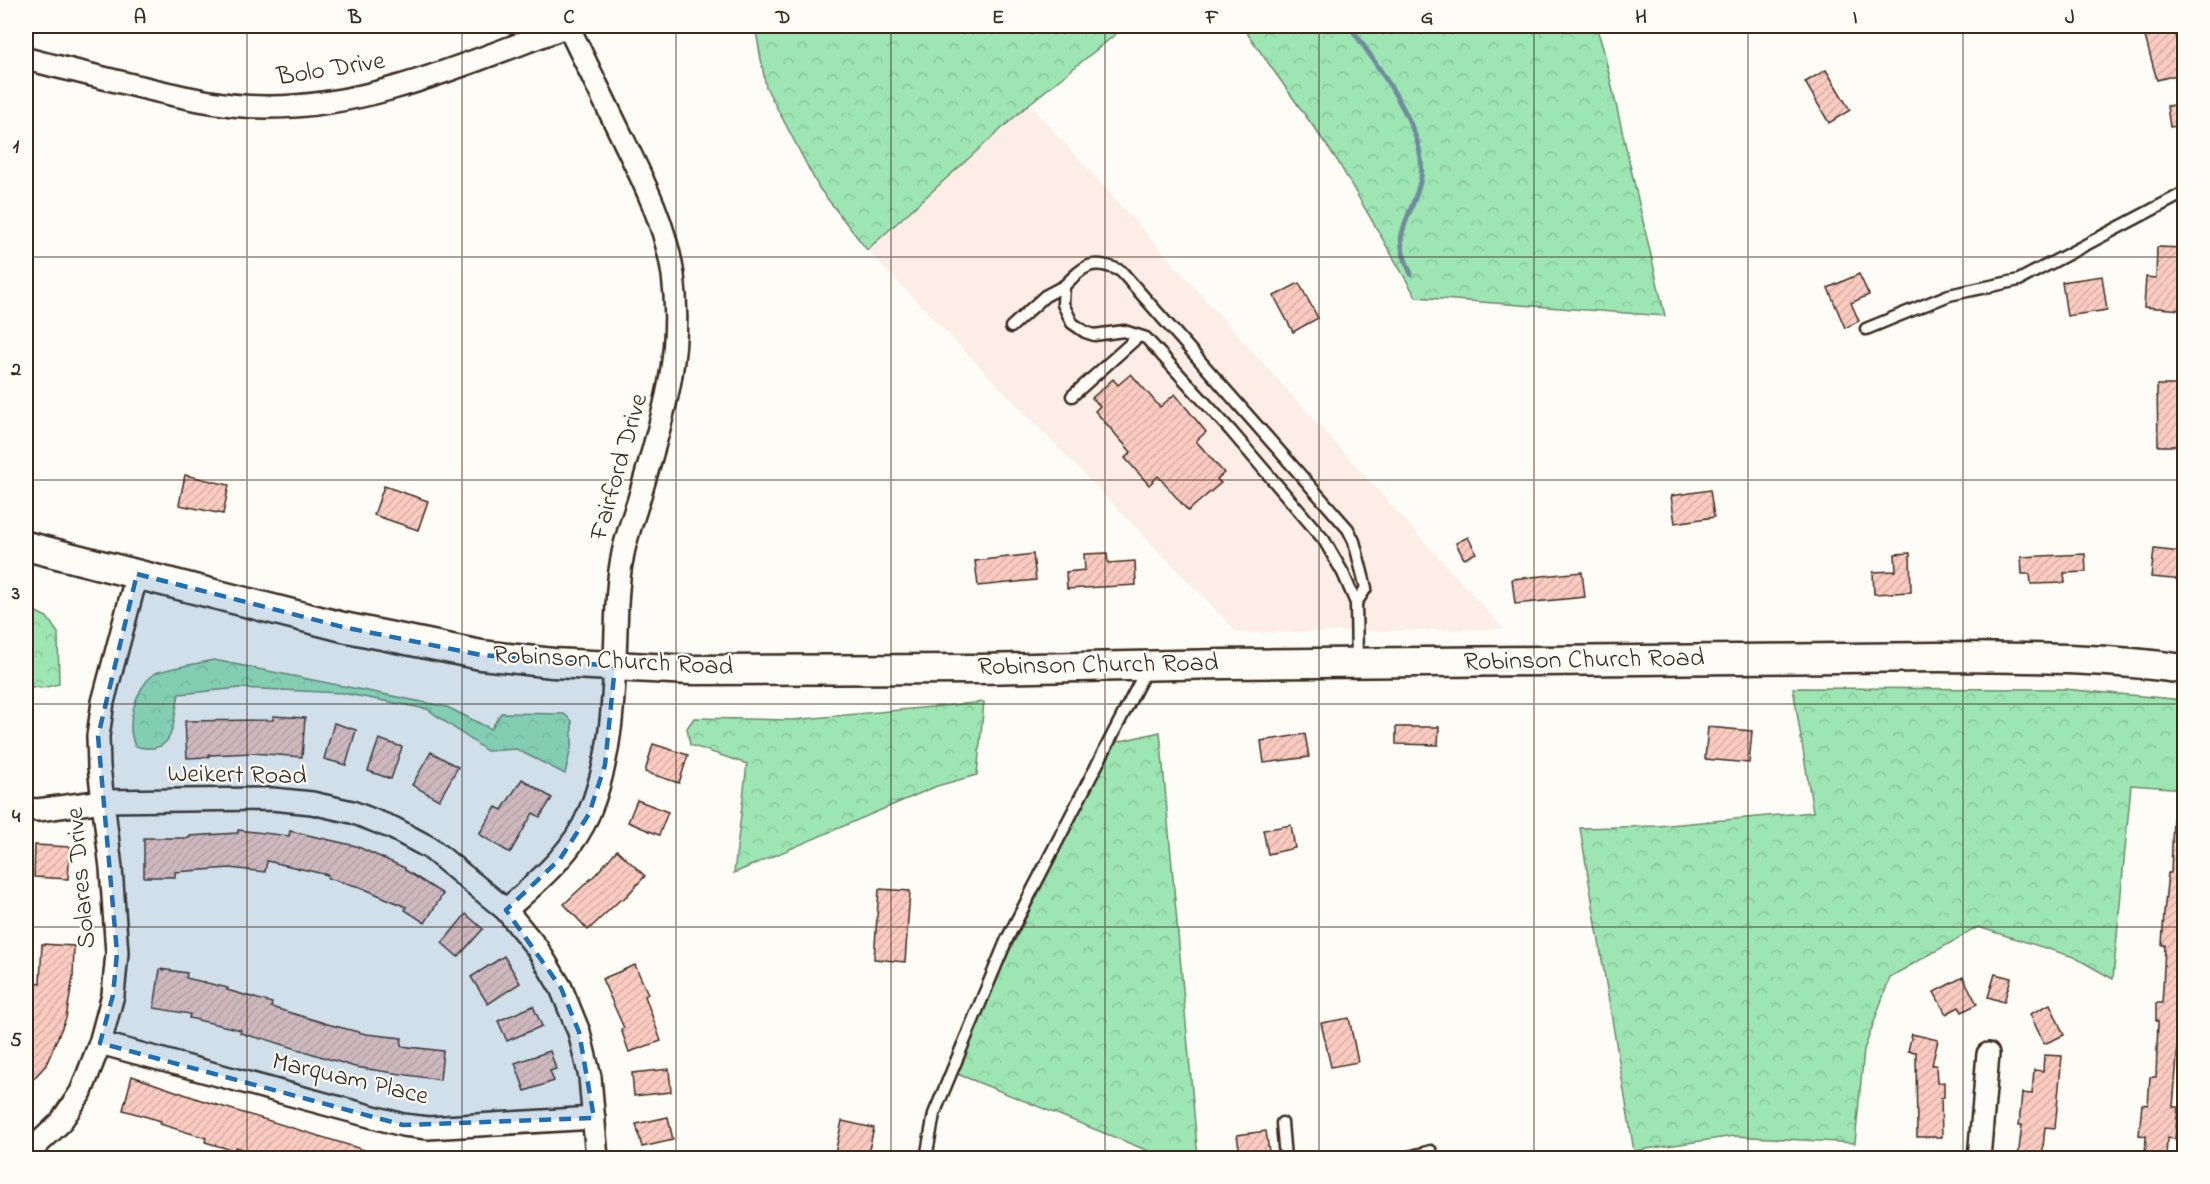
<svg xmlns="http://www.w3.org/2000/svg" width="2210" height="1184" viewBox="0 0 2210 1184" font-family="'Indie Flower',sans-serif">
	<defs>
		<pattern id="forest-crowns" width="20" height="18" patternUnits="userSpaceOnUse" patternTransform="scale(1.5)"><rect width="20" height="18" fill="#9de5b3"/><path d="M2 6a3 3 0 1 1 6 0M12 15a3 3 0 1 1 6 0" fill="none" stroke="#88c59a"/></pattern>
		<pattern id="building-hatch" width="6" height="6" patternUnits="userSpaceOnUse" patternTransform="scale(1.5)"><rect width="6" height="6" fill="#facbc0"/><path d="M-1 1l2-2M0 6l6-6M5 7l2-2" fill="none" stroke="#d7aea5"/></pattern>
	</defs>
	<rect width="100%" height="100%" fill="#fdfcf7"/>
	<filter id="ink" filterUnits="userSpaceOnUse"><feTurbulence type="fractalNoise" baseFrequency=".0167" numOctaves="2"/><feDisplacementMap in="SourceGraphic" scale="12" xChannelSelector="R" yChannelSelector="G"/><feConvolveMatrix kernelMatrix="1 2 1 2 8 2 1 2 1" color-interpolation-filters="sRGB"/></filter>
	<g filter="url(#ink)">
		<path fill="#fcede6" d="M1029,104L1503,629L1238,633L867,250Z"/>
		<g fill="url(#forest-crowns)" stroke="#6c8868" stroke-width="1.5">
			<path d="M755,26H1126L1029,104L867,250L819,188L766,87Z"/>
			<path d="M1242,26H1596L1603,48L1665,316L1416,297L1337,160Z"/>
			<path d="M26,607L47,617L58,633L59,684L42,688L26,686Z"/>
			<path d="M214,660L447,707L491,729L501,713L564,714L572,721V743L565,774L516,749L487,751L427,709L342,693L240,688L179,694C172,723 176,758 135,746C125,724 135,689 154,674C162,669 202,663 214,660Z"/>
			<path d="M1793,688L2064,689L2184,700V789L2131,785L2113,979L2074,957L1978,927L1890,977L1864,1050L1855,1143L1734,1136L1634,1151L1580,828L1658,826L1813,812Z"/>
			<path d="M984,702L977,775L937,786L734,873L747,764L690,745L687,728L694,718L793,720Z"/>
			<path d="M1160,732L1198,1158H1155L1156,1154L950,1071L1113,743Z"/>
		</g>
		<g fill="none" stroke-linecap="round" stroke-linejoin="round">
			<path stroke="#6f8c9d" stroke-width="5" d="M1350,26C1375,63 1428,131 1421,177C1418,198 1406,215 1402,234C1399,247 1406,262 1411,274"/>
		</g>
		<g fill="url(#building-hatch)" stroke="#3b2a1e" stroke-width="1.5">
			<path d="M2142,26H2174L2184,73L2157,80Z"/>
			<path d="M1826,70L1850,110L1829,123L1805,82Z"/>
			<path d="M2184,104V125L2170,127L2167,106Z"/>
			<path d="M2157,247L2184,248L2183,310L2144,307L2146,277L2156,278Z"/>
			<path d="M1859,274L1869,295L1851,303L1859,321L1845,328L1828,288Z"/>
			<path d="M2102,276L2107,310L2067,316L2062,282Z"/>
			<path d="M1299,283L1318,318L1293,332L1274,296Z"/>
			<path d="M1131,374L1160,407L1175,394L1206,432L1196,441L1224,473L1217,479L1221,483L1188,511L1158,476L1149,485L1125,458L1131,452L1095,411L1100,406L1092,398L1113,379L1118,385Z"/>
			<path d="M2157,385H2182V446H2158Z"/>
			<path d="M185,475L229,485L223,514L179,505Z"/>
			<path d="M384,486L428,501L418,530L374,515Z"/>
			<path d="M1710,490L1714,517L1675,523L1671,496Z"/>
			<path d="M1468,537L1476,553L1464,559L1456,543Z"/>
			<path d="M2154,549L2181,552L2180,563H2184V580L2151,577Z"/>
			<path d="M1107,553L1108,563L1135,561L1136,585L1067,589L1066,572L1085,570L1084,554Z"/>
			<path d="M1910,553L1911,592L1874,594L1873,572L1896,571L1895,554Z"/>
			<path d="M1033,554L1036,580L978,586L975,561Z"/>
			<path d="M2085,554L2086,572L2064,573L2065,583L2031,584L2030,574H2022L2021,557Z"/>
			<path d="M1582,572L1585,597L1515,604L1512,579Z"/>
			<path d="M273,716L305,718L302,757L253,753L209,755V757L187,758L185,721L273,720Z"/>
			<path d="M334,723L356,730L346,765L324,759Z"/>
			<path d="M1396,727H1439L1438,745L1396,744Z"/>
			<path d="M1708,727L1752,731L1749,763L1705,759Z"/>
			<path d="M1305,734L1309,757L1264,763L1261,741Z"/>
			<path d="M379,739L402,747L391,779L368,771Z"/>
			<path d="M653,744L688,755L679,783L645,772Z"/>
			<path d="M431,752L458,767L439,800L412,785Z"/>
			<path d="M522,779L552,798L540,817L533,813L510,853L479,834L496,807L502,810Z"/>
			<path d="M637,800L668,812L659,835L628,822Z"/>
			<path d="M2173,819H2184V972L2182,1021H2180L2173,1107H2178L2175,1139L2167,1138L2166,1158H2145L2146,1136L2139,1135L2142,1104L2148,1105L2150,1077H2156L2158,1021H2156V1003H2162L2163,988L2165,945H2162L2164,913L2168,873H2171Z"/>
			<path d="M1291,825L1295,848L1268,854L1263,830Z"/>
			<path d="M238,830L289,836L290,831L356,846L405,868V870L443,894L425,923L405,910L406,907L360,887L327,878L328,875L267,861L265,872L230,868L175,872V877H144V838H190V836L238,833Z"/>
			<path d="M35,845L70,847L68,879L34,877Z"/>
			<path d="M617,850L645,876L623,900L621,899L588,930L564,904L596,874Z"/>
			<path d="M879,889L910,891L905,962L874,959Z"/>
			<path d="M466,914L483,929L458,957L442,943Z"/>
			<path d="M42,944L74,946L73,978L66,1018L46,1065L26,1087V981L40,983Z"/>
			<path d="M504,956L520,983L488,1004L471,977Z"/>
			<path d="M635,965L648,994L645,996L661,1041L629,1052L621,1029L624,1028L602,979Z"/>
			<path d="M160,969L187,973L186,978L228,988L227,990L272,1003L271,1007L331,1025L366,1034L402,1038L401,1046L443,1051L440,1080L355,1067L262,1038L261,1039L240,1033L241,1030L189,1018L190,1014L154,1008Z"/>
			<path d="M1995,974L2011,978L2004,1002L1988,997Z"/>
			<path d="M1963,977L1977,1004L1962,1012L1959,1007L1946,1014L1934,992Z"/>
			<path d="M2050,1004L2064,1035L2044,1044L2030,1014Z"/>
			<path d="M533,1006L542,1026L507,1041L498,1021Z"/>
			<path d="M1349,1018L1358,1062L1331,1067L1321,1023Z"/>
			<path d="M1912,1034L1938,1040L1932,1065H1936L1937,1083L1944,1082V1097L1941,1098L1942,1137H1917L1916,1052L1908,1051Z"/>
			<path d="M550,1051L556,1069L550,1071L554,1081L525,1091L515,1063Z"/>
			<path d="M2044,1055L2062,1056L2055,1128L2045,1127L2042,1158H2018L2022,1125H2019L2022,1093L2032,1094L2034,1070L2043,1071Z"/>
			<path d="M669,1069L671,1092L634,1096L632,1073Z"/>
			<path d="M132,1076L201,1100L381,1155V1158H273L236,1147L235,1151L205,1142L206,1138L160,1124L161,1121L123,1110Z"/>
			<path d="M668,1117L673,1140L642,1147L636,1124Z"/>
			<path d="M842,1121L874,1128L867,1158H834Z"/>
			<path d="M1266,1131L1269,1151L1240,1154L1237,1135Z"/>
		</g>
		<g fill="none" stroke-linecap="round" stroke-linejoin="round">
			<defs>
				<g id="lane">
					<path d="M1011,327L1045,296L1064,286"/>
					<path d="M1866,329L1949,295L2019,280L2184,193"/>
					<path d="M1072,396L1139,336"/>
					<path d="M1356,603L1366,588L1354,541L1348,529L1121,271C1092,258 1085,265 1064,286L1063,304L1072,323L1085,332L1094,335L1124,331L1146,338L1231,431L1324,540L1343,573L1356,603L1357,663"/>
					<path d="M1282,1123L1285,1158"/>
					<path d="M926,1158L934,1114L1007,939L1147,668"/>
					<path d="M1405,1158L1431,1151"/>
				</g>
				<g id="street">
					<path d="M26,59C64,68 102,78 141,87C182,97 224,107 266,107C371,108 471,61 568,26"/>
					<path d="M26,809L38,810L103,801L272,799L312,803L352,812L393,828L430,848L506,910L537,948L561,988L579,1032L590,1077L597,1158"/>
					<path d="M506,910C537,882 573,853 589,813C613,756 614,692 616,630C617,607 617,582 622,559C625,539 633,519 639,499C661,422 684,358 673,275C666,226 644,182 622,137C604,100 586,63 568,26"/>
					<path d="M100,1043L403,1125L428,1128L594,1118"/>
					<path d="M26,1155L60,1123L81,1092L100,1043L113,995L117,953L111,868L99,767L98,736L103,702L137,574"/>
					<path d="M1979,1158L1988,1054"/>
				</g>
				<path id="secondary" d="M26,546L343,627L481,655L553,663L691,670L979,669L1224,664L1939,657C2021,658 2103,657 2184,669"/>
			</defs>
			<use href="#lane" stroke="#3b2a1e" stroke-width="15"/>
			<use href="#street" stroke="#3b2a1e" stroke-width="26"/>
			<use href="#secondary" stroke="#3b2a1e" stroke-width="33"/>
			<use href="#lane" stroke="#fdfcf7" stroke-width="10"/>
			<use href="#street" stroke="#fdfcf7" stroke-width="21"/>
			<use href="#secondary" stroke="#fdfcf7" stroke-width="28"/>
		</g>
	</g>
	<path fill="#1f6fb2" fill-opacity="0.2" stroke="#1f6fb2" stroke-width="4.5" stroke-dasharray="12 8" stroke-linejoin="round" d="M137,574L343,627L481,655L615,666L605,765L589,814L560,859L506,910L561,988L579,1032L594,1118L403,1125L100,1043L113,995L117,953L98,736Z"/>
	<path fill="none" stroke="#3b2a1e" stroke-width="1.5" stroke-opacity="0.55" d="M247,26V1158M462,26V1158M676,26V1158M891,26V1158M1105,26V1158M1319,26V1158M1534,26V1158M1748,26V1158M1963,26V1158M26,257H2184M26,480H2184M26,704H2184M26,927H2184"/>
	<g text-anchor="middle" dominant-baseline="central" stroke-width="4.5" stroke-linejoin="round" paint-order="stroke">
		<g font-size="26" fill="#3b2a1e" stroke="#fdfcf7">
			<text transform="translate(331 70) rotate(-9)">Bolo Drive</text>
			<text transform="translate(620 467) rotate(-74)">Fairford Drive</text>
			<text transform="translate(1584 661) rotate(-1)">Robinson Church Road</text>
			<text transform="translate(613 662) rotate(3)">Robinson Church Road</text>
			<text transform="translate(1098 666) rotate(-1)">Robinson Church Road</text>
			<text transform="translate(237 776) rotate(1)">Weikert Road</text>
			<text transform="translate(82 878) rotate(-95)">Solares Drive</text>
			<text transform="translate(350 1080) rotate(13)">Marquam Place</text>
		</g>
	</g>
	<rect width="2210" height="1184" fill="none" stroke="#fdfcf7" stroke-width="66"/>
	<rect x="33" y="33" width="2144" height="1118" fill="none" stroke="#3b2a1e" stroke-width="2"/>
	<g font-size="20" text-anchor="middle" font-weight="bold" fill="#3b2a1e">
		<text x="140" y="23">A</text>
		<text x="355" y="23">B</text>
		<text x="569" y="23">C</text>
		<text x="783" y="23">D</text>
		<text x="998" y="23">E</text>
		<text x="1212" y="23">F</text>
		<text x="1427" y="23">G</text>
		<text x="1641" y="23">H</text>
		<text x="1855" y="23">I</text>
		<text x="2070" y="23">J</text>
		<text x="16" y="152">1</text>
		<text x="16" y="375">2</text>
		<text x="16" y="599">3</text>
		<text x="16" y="822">4</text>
		<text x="16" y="1046">5</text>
	</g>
</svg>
